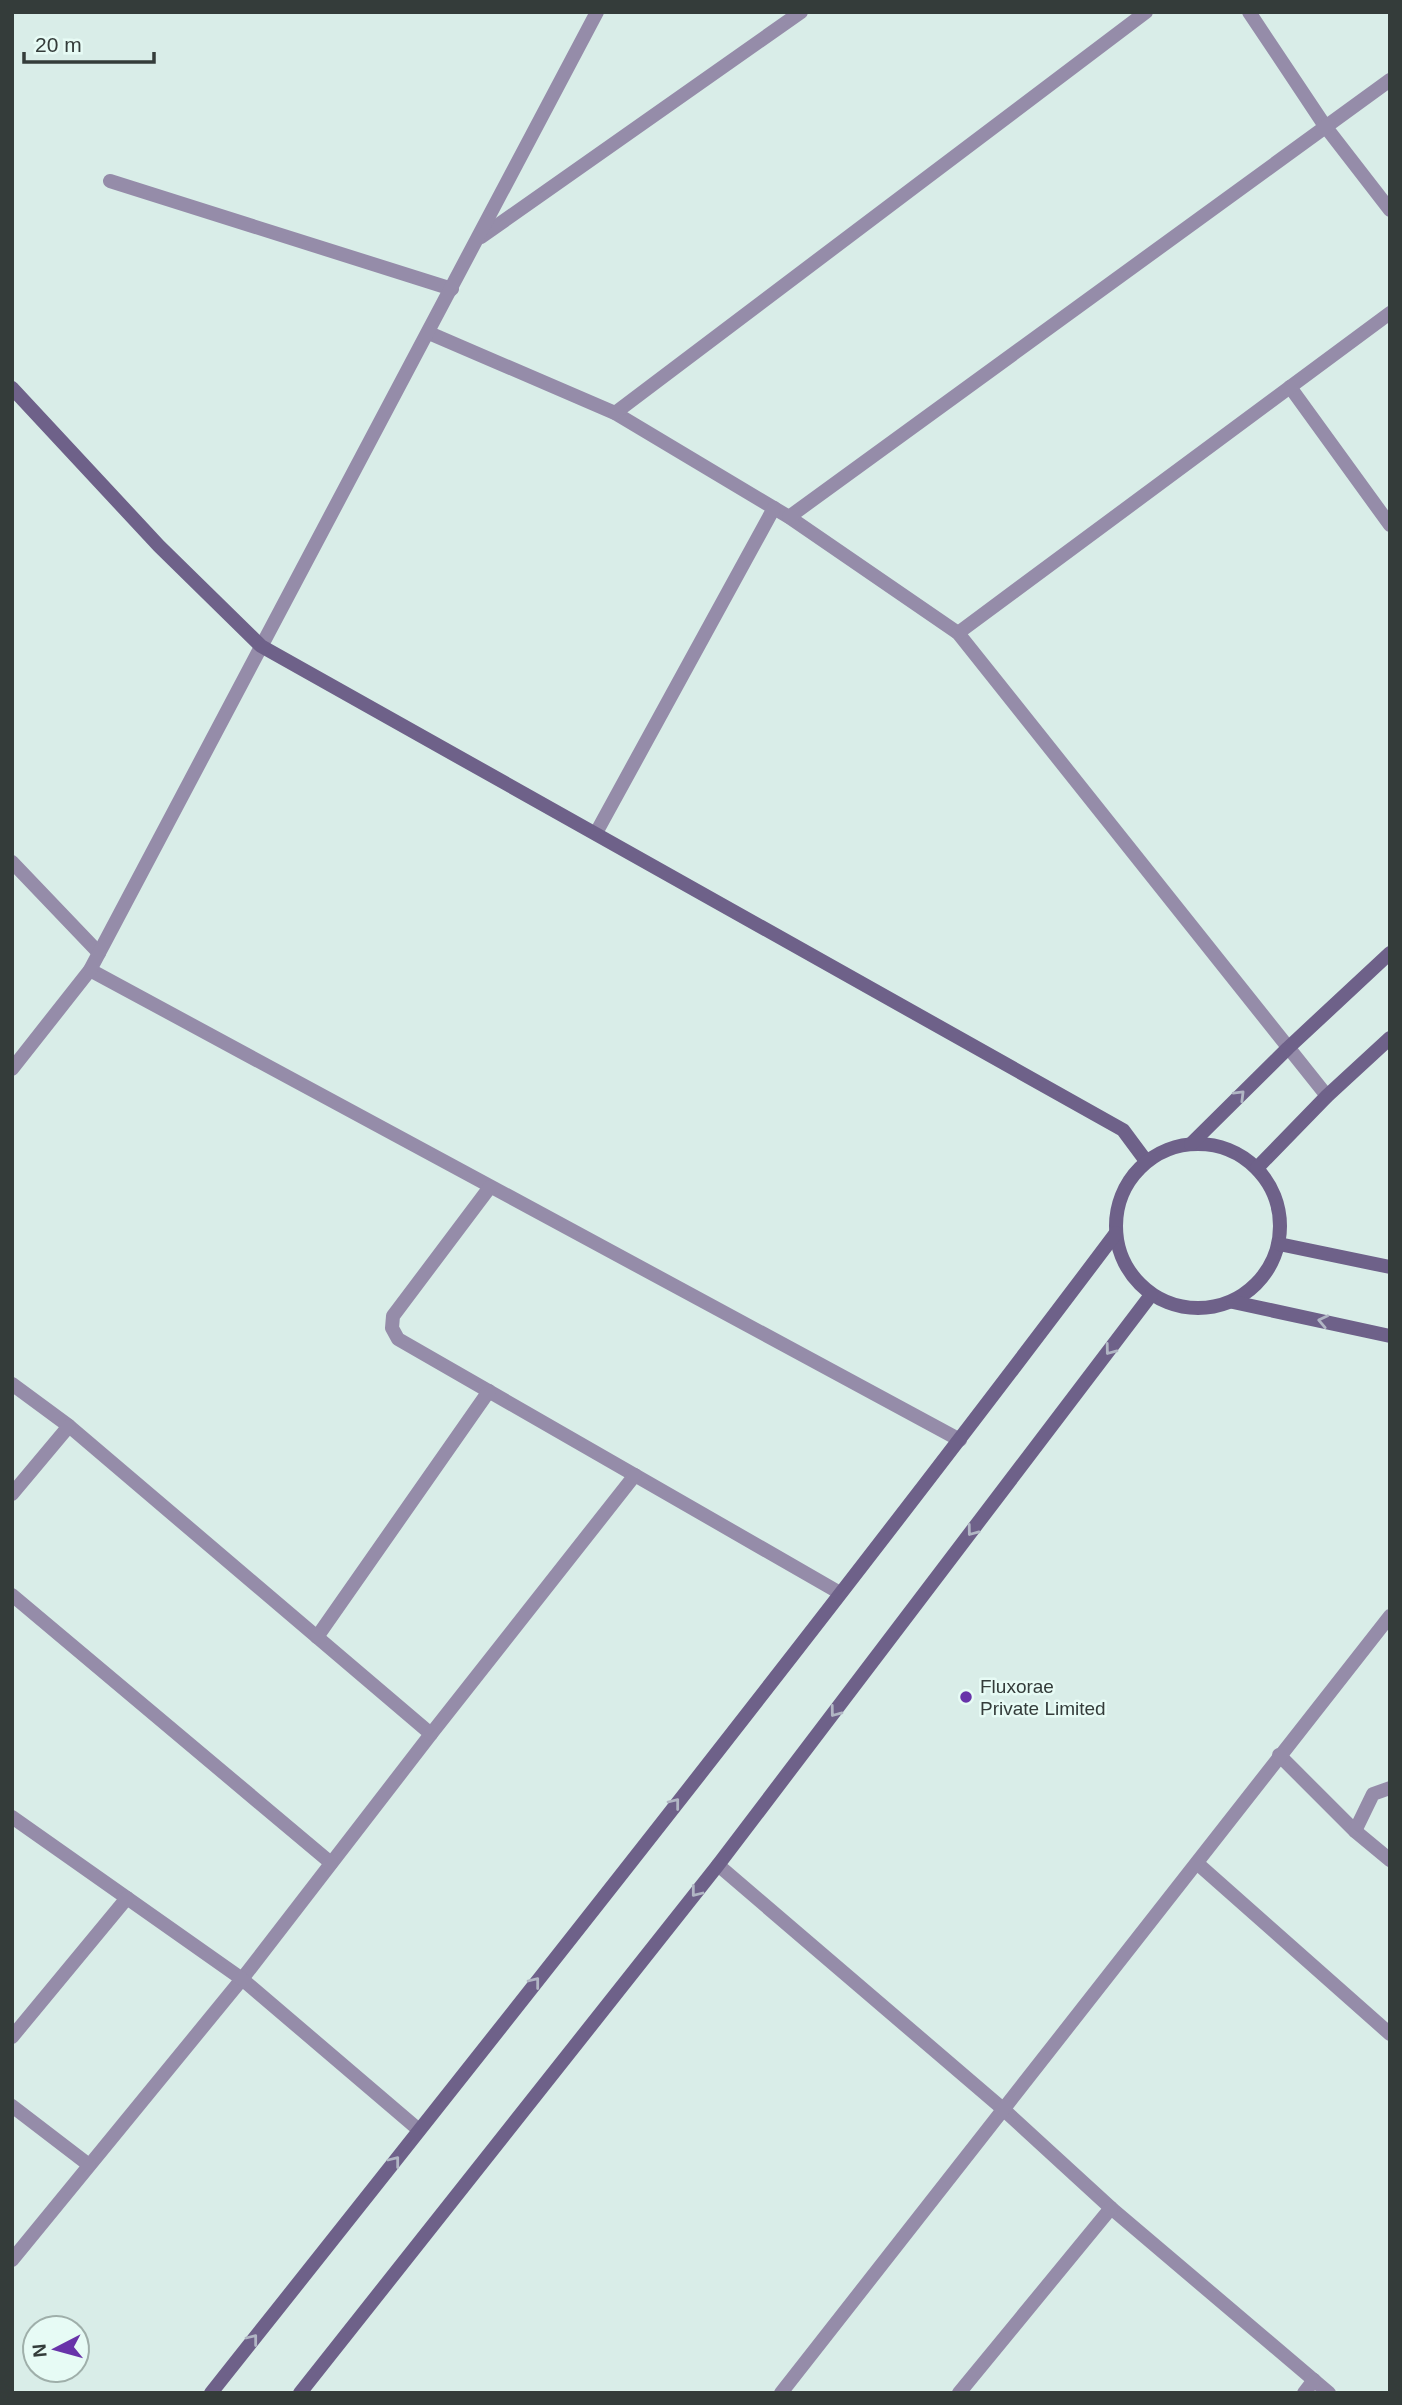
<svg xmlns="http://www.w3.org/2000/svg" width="1402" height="2405" viewBox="0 0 1402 2405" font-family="Arial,sans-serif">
	<rect width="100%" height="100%" fill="#d9ede8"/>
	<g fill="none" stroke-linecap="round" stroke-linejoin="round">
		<g stroke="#958ca9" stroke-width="14">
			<path d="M1249,12L1325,126L1390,210"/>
			<path d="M110,181L452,289"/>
			<path d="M481,237L801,12"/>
			<path d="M429,333L615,413L789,517L958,633L1327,1096"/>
			<path d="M1290,387L1390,525"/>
			<path d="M615,413L1146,12"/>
			<path d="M789,517L1390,80"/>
			<path d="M958,633L1390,313"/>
			<path d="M596,833L774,508"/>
			<path d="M12,862L99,953"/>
			<path d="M90,970L960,1440"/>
			<path d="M12,1069L90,970L597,12"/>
			<path d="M490,1187L393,1316L392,1328L398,1339L840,1593"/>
			<path d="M12,1384L69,1426L431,1734L242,1979L12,2260"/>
			<path d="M12,1494L69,1426"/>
			<path d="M12,1595L331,1863"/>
			<path d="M317,1637L489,1391"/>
			<path d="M431,1734L635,1475"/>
			<path d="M1279,1755L1355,1831L1390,1860"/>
			<path d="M12,1817L242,1979L419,2130"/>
			<path d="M1355,1831L1373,1794L1390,1788"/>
			<path d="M1198,1864L1390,2034"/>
			<path d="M718,1865L1003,2109L1111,2208L1329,2393"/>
			<path d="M12,2037L127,1898"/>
			<path d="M12,2106L89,2165"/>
			<path d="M781,2393L1390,1616"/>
			<path d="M959,2393L1111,2208"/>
			<path d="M1304,2393L1314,2380"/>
		</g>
		<g stroke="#6e6189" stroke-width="14">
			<path d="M12,388L159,546L261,646L1123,1130L1146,1161"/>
			<circle cx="1198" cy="1226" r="82"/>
			<path d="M1191,1144L1288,1048L1390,953"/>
			<path d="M1257,1168L1327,1096L1390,1038"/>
			<path d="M1279,1244L1390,1267"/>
			<path d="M1233,1302L1390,1336"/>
			<path d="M211,2393C516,2009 821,1625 1116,1233"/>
			<path d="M300,2393L718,1865L1151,1295"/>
		</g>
	</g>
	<defs><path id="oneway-chevron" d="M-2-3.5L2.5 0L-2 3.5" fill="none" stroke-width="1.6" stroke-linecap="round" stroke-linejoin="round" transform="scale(1.75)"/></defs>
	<g stroke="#b1b6c4">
		<use href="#oneway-chevron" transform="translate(1240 1095) rotate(-45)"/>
		<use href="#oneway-chevron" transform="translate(1323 1321) rotate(-168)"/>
		<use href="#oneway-chevron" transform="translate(1110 1350) rotate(127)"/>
		<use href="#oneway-chevron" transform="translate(972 1531) rotate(127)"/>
		<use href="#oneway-chevron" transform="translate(835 1712) rotate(127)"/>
		<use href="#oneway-chevron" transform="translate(675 1803) rotate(-52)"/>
		<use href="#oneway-chevron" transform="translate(696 1892) rotate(128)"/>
		<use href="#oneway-chevron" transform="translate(535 1982) rotate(-52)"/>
		<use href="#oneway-chevron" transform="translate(395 2161) rotate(-52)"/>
		<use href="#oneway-chevron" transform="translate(253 2339) rotate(-52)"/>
	</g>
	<circle fill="#6833a9" stroke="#e7fbf5" stroke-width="2.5" cx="966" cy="1697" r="7"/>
	<g text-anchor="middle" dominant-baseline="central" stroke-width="5" stroke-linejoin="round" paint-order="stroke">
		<g font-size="19" fill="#343c3a" stroke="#e7fbf5" text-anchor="start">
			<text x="980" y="1686">Fluxorae<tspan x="980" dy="22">Private Limited</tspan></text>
		</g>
	</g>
	<rect width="1402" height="2405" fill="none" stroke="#343c3a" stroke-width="28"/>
	<g transform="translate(56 2349) rotate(264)"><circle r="33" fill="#e7fbf5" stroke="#9fafaa" stroke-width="2"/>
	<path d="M0-5L12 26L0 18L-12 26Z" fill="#6833a9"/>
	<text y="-10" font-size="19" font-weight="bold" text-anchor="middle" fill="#343c3a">N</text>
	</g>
	<path d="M24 52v10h130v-10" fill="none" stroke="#343c3a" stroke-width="3.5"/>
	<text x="35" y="52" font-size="21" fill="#343c3a" stroke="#e7fbf5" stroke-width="5" paint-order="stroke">20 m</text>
</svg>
